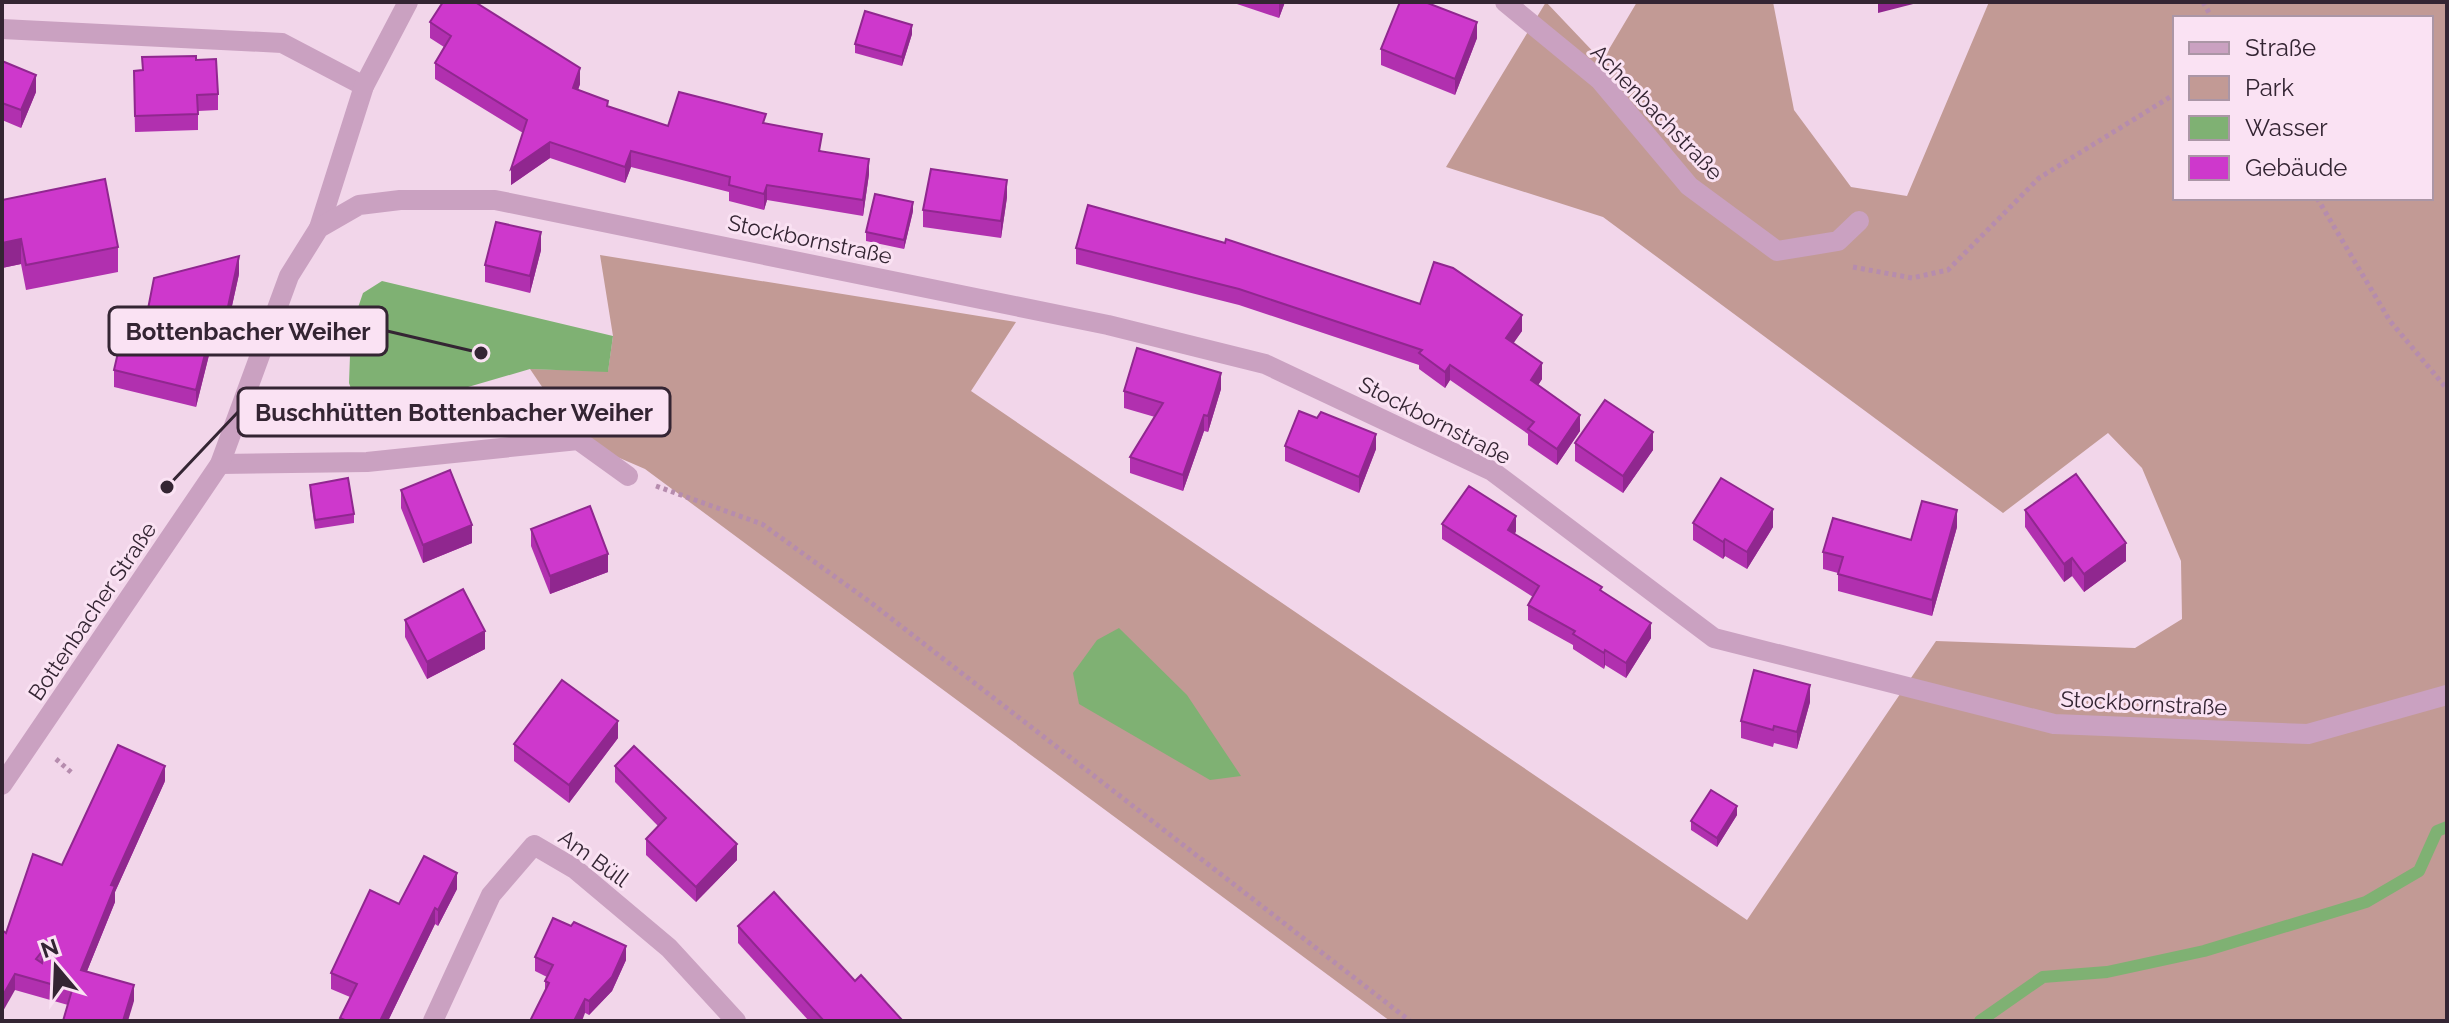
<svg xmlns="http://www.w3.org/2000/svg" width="2449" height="1023" viewBox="0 0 2449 1023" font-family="Raleway,sans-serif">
	<rect width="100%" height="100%" fill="#f2d6ea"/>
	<path fill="#c29a95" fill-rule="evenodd" d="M1546,2L1602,61L1637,2H1773L1794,110L1851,187L1907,196L1989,2H2447V1021H1390L645,469L578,440L530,369L608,371L613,336L600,255L1016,322L971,391L1747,920L1936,641L2135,648L2182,619L2181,561L2142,468L2108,433L2003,513L1603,217L1446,167ZM2175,18H2431V198H2175Z"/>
	<g fill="#7fb173">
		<path d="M382,281L613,336L608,372L530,369L451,392L395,430L362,420L349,383L351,328L363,293Z"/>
		<path d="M1119,628L1187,695L1241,776L1210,780L1079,704L1073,673L1097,640Z"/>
	</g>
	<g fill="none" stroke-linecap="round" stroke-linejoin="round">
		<path stroke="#7fb173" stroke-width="12" d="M1980,1021L2043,977L2107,972L2204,951L2366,902L2419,871L2437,831L2447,827"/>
		<g stroke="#b68cae" stroke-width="5" stroke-dasharray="4 4" stroke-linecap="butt">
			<path d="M2203,2L2212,18"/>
			<path d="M2317,198L2390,321L2447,389"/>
			<path d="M1853,267L1912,278L1948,270L2039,178L2175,94"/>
			<path d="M656,486L762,524L870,602L1410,1021"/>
			<path d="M56,759L72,773"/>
		</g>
		<g stroke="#caa1c1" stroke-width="20">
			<path d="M1505,2L1600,80L1689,186L1777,251L1838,241L1859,221"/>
			<path d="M2,29L282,43L364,86"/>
			<path d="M319,228L364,86L408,2"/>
			<path d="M220,464L367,462L578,440L628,476"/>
			<path d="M2,785L220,464L289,276L319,228L359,205L400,200H495L1108,325L1265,364L1492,471L1714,638L2054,724L2308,734L2447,695"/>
			<path d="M433,1021L491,895L534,845L575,869L669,948L736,1021"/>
		</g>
	</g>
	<g fill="#b130af">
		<path d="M1231,2H1285L1279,18Z"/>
		<path d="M430,22L580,84L578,90L608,106L668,126L766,124L869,174L863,216L767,200L764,210L729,201V192L631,167L625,183L550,158L511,185L523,133L435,79V63L444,47L430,38Z"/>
		<path d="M912,34L902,66L855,53V44Z"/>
		<path d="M1477,38L1455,95L1381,65V49Z"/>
		<path d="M196,60L218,94V110L198,111V130L135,132L134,87L142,70Z"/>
		<path d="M2,61L36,92L21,128L2,120Z"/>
		<path d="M1007,197L1001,238L923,227V210Z"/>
		<path d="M2,200L118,247V272L26,290L21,264L2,268Z"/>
		<path d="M913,211L904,249L866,241V232Z"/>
		<path d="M1076,248L1420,304L1522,331L1513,343L1542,379L1538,385L1580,431L1557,465L1528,445V434L1450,380L1445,388L1419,369V365L1239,305L1076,264Z"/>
		<path d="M541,250L530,293L485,282V265Z"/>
		<path d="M239,274L226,333L215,331L196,407L114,387V370L142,340Z"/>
		<path d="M1221,389L1208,432L1204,431L1183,491L1130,473V457L1155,417L1124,408V391Z"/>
		<path d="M1575,443L1653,450L1623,493L1575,461Z"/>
		<path d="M1285,446L1376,449L1359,493L1285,461Z"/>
		<path d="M310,485L354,514V523L315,529L310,494Z"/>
		<path d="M401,490L472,543L423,563L401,508Z"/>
		<path d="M2025,510L2126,561L2084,592L2072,576L2064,582L2025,527Z"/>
		<path d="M1693,523L1773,527L1747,569L1725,556L1723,559L1693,540Z"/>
		<path d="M1442,524L1516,531L1515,534L1602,591L1651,638L1626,678L1605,665L1604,669L1573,649V645L1528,620V605L1533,597L1442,539Z"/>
		<path d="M1957,527L1932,616L1838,591V573L1823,569V552L1911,540Z"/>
		<path d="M531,529L608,572L550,594L531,546Z"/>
		<path d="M405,620L485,649L427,679L405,637Z"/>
		<path d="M1810,702L1797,749L1774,743L1773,747L1741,738V721Z"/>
		<path d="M618,738L569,803L514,761V744Z"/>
		<path d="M615,766L737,860L696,902L646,855V839L658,826L615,782Z"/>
		<path d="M165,781L115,892V902L87,971L134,1001L68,1005L15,990L6,933L62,865Z"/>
		<path d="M1737,815L1717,847L1691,830V821Z"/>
		<path d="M457,889L438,926L435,924L388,1021H340V1018L350,997L331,989V973L399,904Z"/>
		<path d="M738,926L855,981L902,1021H809L738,943Z"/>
		<path d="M535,957L626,960L612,991L589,1015L545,991V981L547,977L535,971Z"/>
	</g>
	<g fill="#90278f">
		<path d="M1279,2H1285L1279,18Z"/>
		<path d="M1878,2H1921L1878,13Z"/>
		<path d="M1477,22V38L1455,95V79Z"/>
		<path d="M912,25V34L902,66V57Z"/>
		<path d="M580,68V84L573,104V88Z"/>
		<path d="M36,75V92L21,128V110Z"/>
		<path d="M550,142V158L511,185V169Z"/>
		<path d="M631,151V167L625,183V167Z"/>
		<path d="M869,159V174L863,216V200Z"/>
		<path d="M1007,180V197L1001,238V221Z"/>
		<path d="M767,185V200L764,210V194Z"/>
		<path d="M913,202V211L904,249V240Z"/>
		<path d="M541,232V250L530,293V276Z"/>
		<path d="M21,239V264L2,268V243Z"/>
		<path d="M239,256V274L226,333V316Z"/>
		<path d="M215,314V331L196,407V390Z"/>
		<path d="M1522,315V331L1506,354V338Z"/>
		<path d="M1542,363V379L1531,396V380Z"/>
		<path d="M1450,365V380L1445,388V372Z"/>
		<path d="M1221,373V389L1208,432V416Z"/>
		<path d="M1204,415V431L1183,491V475Z"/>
		<path d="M1580,415V431L1557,465V449Z"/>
		<path d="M1653,432V450L1623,493V476Z"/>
		<path d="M1376,434V449L1359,493V477Z"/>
		<path d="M1773,509V527L1747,569V552Z"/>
		<path d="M1957,510V527L1932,616V600Z"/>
		<path d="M1516,516V531L1508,545V530Z"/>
		<path d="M472,525V543L423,563V545Z"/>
		<path d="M1725,539V556L1723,559V542Z"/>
		<path d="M2126,543V561L2084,592V574Z"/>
		<path d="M608,554V572L550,594V576Z"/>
		<path d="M2072,558V576L2064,582V564Z"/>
		<path d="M1651,623V638L1626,678V663Z"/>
		<path d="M485,631V649L427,679V662Z"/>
		<path d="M1605,650V665L1604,669V653Z"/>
		<path d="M1810,685V702L1797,749V732Z"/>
		<path d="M618,721V738L569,803V785Z"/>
		<path d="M165,766V781L115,892V902L81,986V970L111,885Z"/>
		<path d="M1737,806V815L1717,847V838Z"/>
		<path d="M737,844V860L696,902V887Z"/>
		<path d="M457,873V889L438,926V910Z"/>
		<path d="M435,908V924L388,1021H380Z"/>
		<path d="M626,946V960L612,991L589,1015V1001Z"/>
		<path d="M15,974V990L2,1013V997Z"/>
		<path d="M134,985V1001L128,1021H123Z"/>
		<path d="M585,999V1013L582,1021H574Z"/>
	</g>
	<g fill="#ce38cc" stroke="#90278f" stroke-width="2" fill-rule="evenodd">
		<path d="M443,2H475L580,68L573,88L608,101L607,106L668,126L679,92L766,114L763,123L822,134L819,151L869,159L863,200L767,185L764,194L729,185L730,177L631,151L625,167L550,142L511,169L527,120L435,63L451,36L430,22Z"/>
		<path d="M1400,2H1425L1477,22L1455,79L1381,49Z"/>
		<path d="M865,11L912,25L902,57L855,44Z"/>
		<path d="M196,56V60L216,59L218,94L197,95L198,114L135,116L134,71L143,70L142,57Z"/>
		<path d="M2,61L36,75L21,110L2,103Z"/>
		<path d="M931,169L1007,180L1001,221L923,210Z"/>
		<path d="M105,179L118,247L26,265L21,239L2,243V200Z"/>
		<path d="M875,194L913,202L904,240L866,232Z"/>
		<path d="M1088,205L1225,243L1226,239L1420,304L1434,262L1453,268L1522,315L1506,338L1542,363L1531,380L1580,415L1557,449L1528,429L1534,422L1450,365L1445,372L1419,353L1422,350L1239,289L1076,248Z"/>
		<path d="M496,222L541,232L530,276L485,265Z"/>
		<path d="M239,256L226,316L215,314L196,390L114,370L122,335L142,340L154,278Z"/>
		<path d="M1137,348L1221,373L1208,416L1204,415L1183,475L1130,457L1163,403L1124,391Z"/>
		<path d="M1605,400L1653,432L1623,476L1575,443Z"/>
		<path d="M1299,411L1317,418L1321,412L1376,434L1359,477L1285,446Z"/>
		<path d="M450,470L472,525L423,545L401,490Z"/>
		<path d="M2076,474L2126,543L2084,574L2072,558L2064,564L2025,510Z"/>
		<path d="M348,478L354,514L315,520L310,485Z"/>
		<path d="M1721,478L1773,509L1747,552L1725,539L1723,542L1693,523Z"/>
		<path d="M1469,486L1516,516L1508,530L1602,587L1600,590L1651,623L1626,663L1605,650L1604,653L1573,634L1575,631L1528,605L1539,586L1442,524Z"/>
		<path d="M1922,501L1957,510L1932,600L1838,574L1843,557L1823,552L1833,518L1911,540Z"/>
		<path d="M590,506L608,554L550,576L531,529Z"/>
		<path d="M463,589L485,631L427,662L405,620Z"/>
		<path d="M1754,670L1810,685L1797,732L1774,726L1773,730L1741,721Z"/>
		<path d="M562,680L618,721L569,785L514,744Z"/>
		<path d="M118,745L165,766L111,885L115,886L81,970L134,985L123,1021H63L72,990L15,974L2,997V930L6,933L33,854L62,865ZM44,949L42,963L36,959Z"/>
		<path d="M634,746L737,844L696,887L646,839L666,818L615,766Z"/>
		<path d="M1711,790L1737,806L1717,838L1691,821Z"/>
		<path d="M424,856L457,873L438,910L435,908L380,1021H347L340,1018L357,984L331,973L370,890L399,904Z"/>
		<path d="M774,892L855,981L861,975L902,1020L824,1021L738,926Z"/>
		<path d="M553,918L571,926L574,922L626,946L612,977L589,1001L585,999L574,1021H530L549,983L545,981L553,965L535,957Z"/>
	</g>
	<g text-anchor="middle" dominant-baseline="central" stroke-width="6" stroke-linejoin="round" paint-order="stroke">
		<g font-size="22" fill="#342533" stroke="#fae2f3">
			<text transform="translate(1657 112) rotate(46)">Achenbachstraße</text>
			<text transform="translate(810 239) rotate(12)">Stockbornstraße</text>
			<text transform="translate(1435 420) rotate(27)">Stockbornstraße</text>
			<text transform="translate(92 611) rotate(-56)">Bottenbacher Straße</text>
			<text transform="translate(2144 703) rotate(3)">Stockbornstraße</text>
			<text transform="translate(594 858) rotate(36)">Am Büll</text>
		</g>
	</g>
	<path fill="none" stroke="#342533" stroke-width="3" d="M481 353L387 331M167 487L238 412"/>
	<g fill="#342533" stroke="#fae2f3" stroke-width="3">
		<circle cx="481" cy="353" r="8"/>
		<circle cx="167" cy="487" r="8"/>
	</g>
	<g fill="#fae2f3" stroke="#342533" stroke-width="3">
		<rect x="109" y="307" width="278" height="48" rx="8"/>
		<rect x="238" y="388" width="432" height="48" rx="8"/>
	</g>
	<g font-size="24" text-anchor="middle" font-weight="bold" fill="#342533">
		<text x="248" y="340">Bottenbacher Weiher</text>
		<text x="454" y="421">Buschhütten Bottenbacher Weiher</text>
	</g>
	<rect width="2449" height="1023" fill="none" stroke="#342533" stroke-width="8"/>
	<rect x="2173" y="16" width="260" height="184" fill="#fae2f3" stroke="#ab96a6" stroke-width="2"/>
	<rect x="2189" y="42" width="40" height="12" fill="#caa1c1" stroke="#ab96a6" stroke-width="2"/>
	<text x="2245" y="56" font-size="24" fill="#342533">Straße</text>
	<rect x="2189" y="76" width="40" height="24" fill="#c29a95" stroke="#ab96a6" stroke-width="2"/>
	<text x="2245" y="96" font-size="24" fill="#342533">Park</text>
	<rect x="2189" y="116" width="40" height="24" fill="#7fb173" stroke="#ab96a6" stroke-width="2"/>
	<text x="2245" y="136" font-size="24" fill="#342533">Wasser</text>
	<rect x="2189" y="156" width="40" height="24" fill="#ce38cc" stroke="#ab96a6" stroke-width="2"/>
	<text x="2245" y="176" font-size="24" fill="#342533">Gebäude</text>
	<g transform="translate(56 967) rotate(341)" stroke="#fae2f3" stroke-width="6" paint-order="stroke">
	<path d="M0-6L14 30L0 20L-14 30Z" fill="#342533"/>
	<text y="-12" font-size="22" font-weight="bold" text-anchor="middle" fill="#342533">N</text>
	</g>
</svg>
